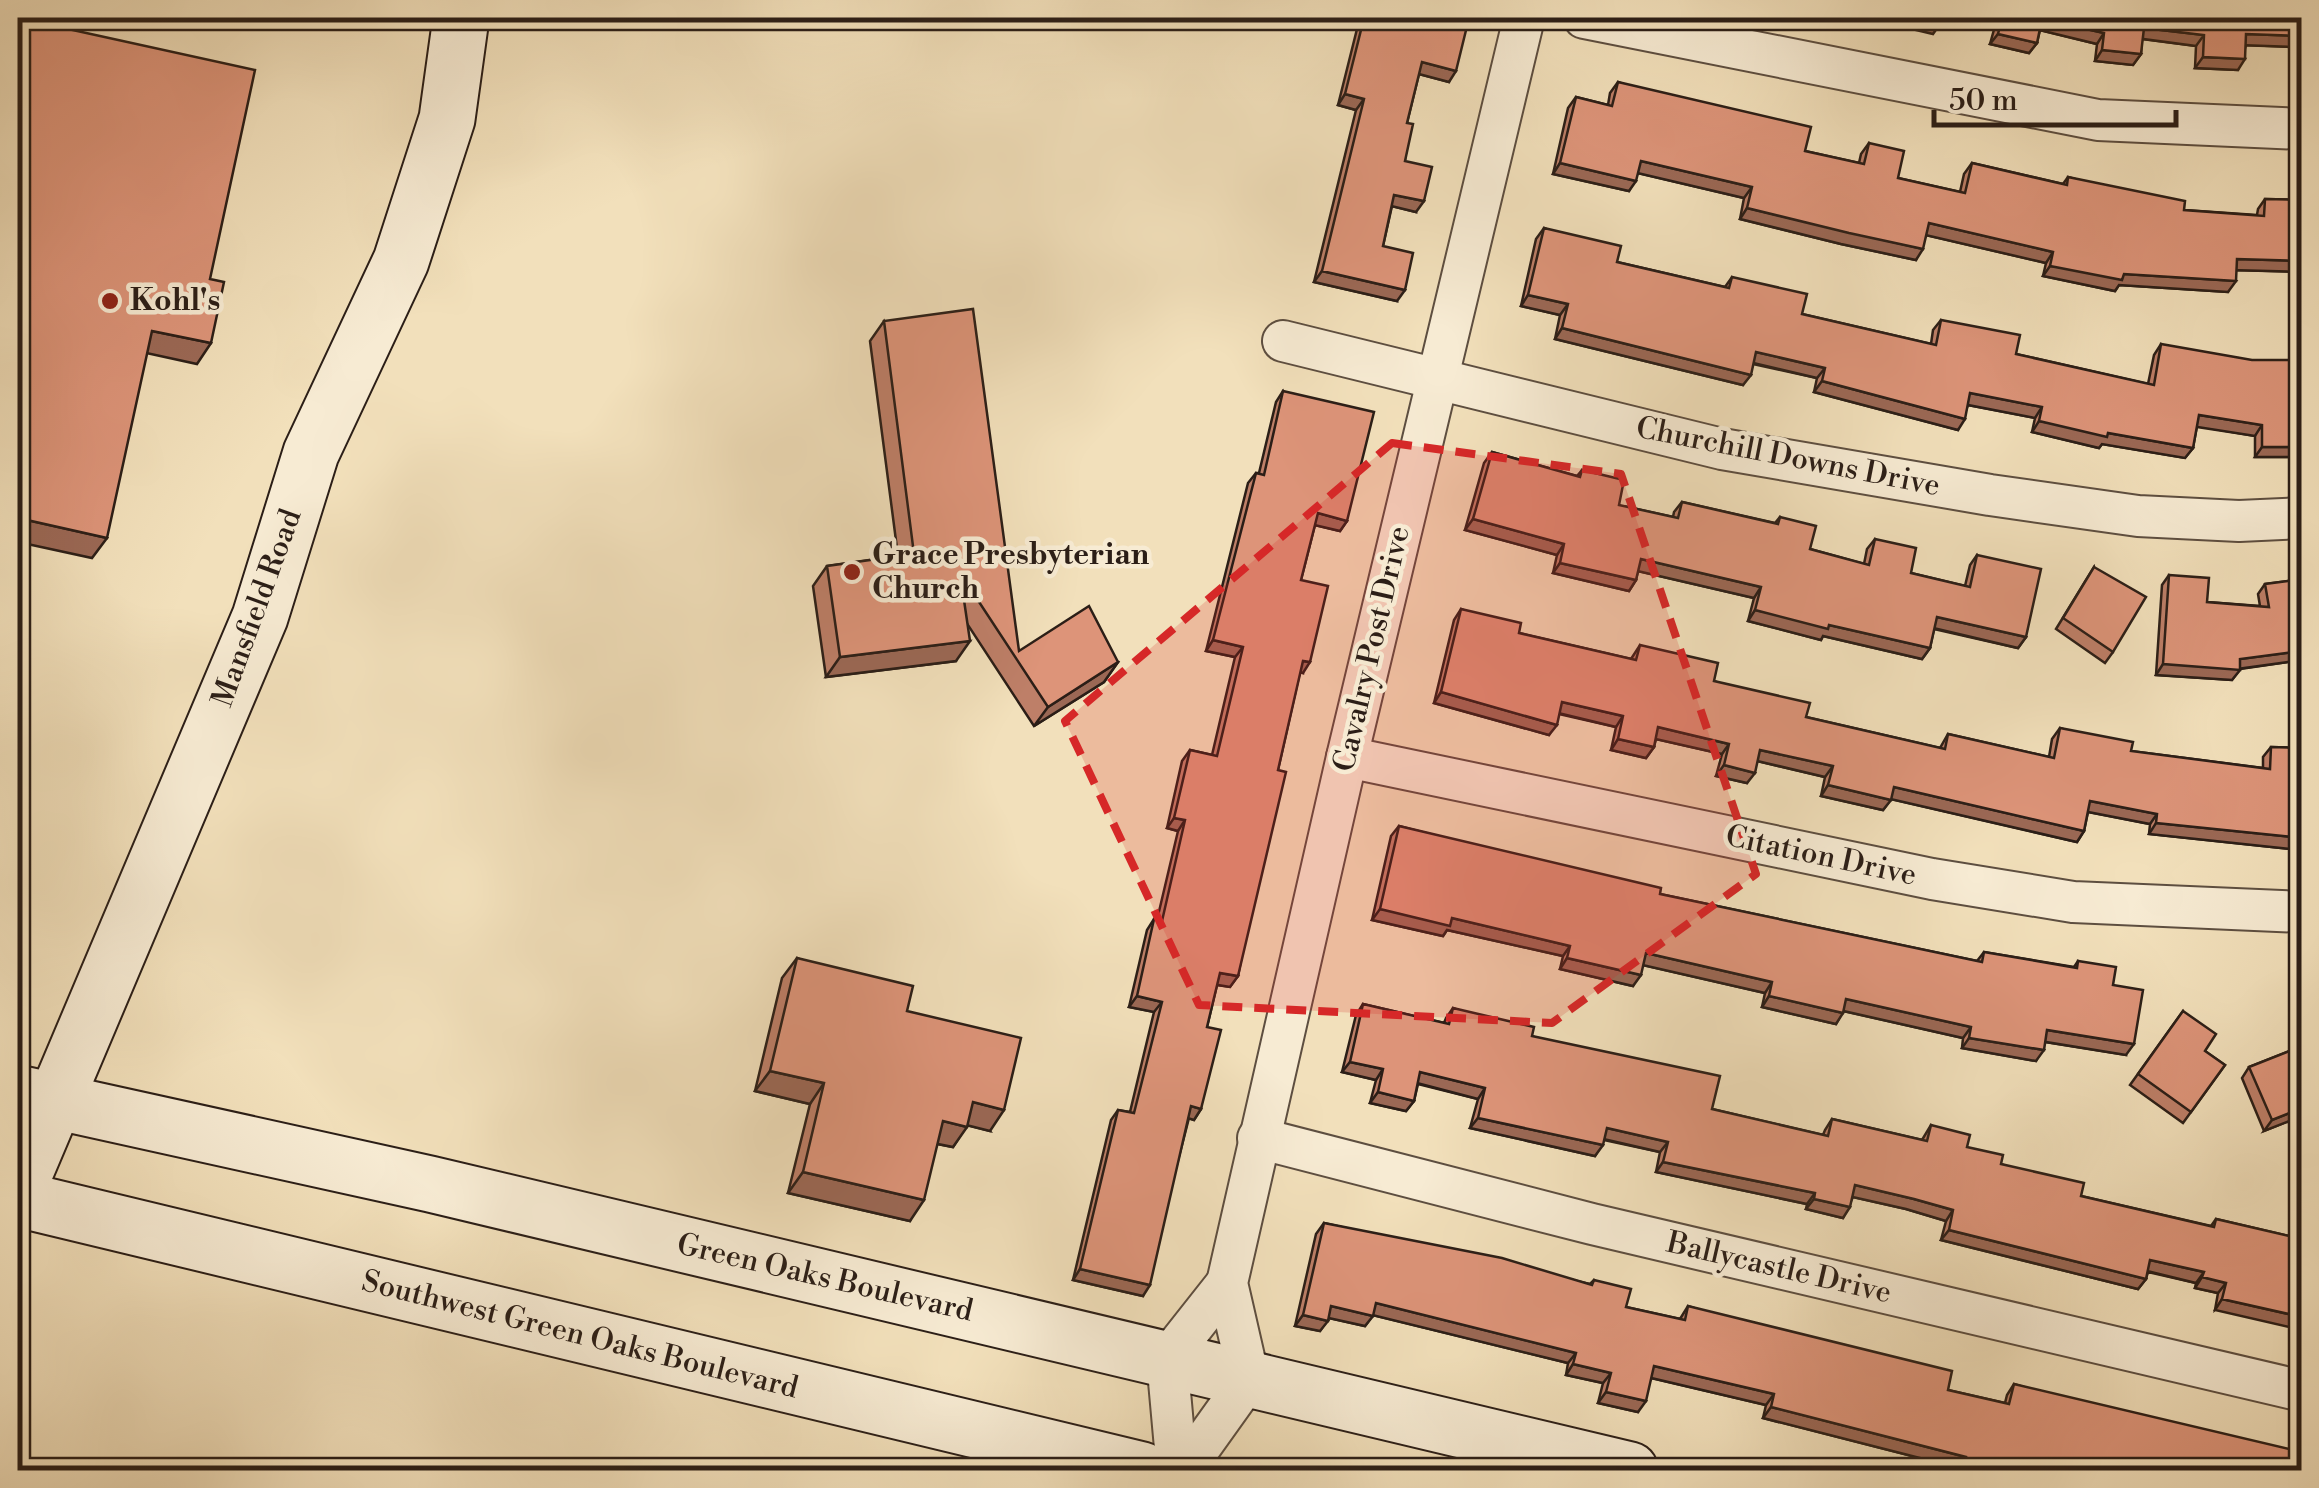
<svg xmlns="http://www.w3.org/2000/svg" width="2319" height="1488" viewBox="0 0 2319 1488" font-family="'Libre Bodoni',serif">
	<rect width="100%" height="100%" fill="#f2e0bb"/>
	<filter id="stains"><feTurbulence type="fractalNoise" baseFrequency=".002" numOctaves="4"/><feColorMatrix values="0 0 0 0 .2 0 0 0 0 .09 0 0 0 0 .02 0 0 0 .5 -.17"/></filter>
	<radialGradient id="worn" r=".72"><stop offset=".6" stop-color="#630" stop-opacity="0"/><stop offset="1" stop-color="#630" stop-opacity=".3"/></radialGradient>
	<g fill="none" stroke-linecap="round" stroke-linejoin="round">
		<defs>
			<g id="street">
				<path d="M1584,18L2098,120L2302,129"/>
				<path d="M1283,341L1722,449L1990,495L2138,516L2239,521L2302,518"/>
				<path d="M1347,757L1932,879L2073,902L2302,912"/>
				<path d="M1258,1138L1592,1224L2302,1391"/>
				<path d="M1177,1470L1167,1359L1227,1283"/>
				<path d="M1184,1470L1249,1379L1227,1283L1347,757L1524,18"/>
			</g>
			<g id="secondary">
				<path d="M18,1093L430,1184L1630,1470"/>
				<path d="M18,1189L260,617L311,453L401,261L447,119L461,18"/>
				<path d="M18,1199L1142,1470"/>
			</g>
		</defs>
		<use href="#street" stroke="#5d4e40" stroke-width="44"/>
		<use href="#secondary" stroke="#2b1e17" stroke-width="59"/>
		<use href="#street" stroke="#f7ebd3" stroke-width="40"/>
		<use href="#secondary" stroke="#f7ebd3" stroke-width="55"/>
	</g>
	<g fill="#be7f68" stroke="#2b1e17" stroke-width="2.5">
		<path d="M1363,18H1377L1387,20L1388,18H1469L1449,82L1419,74L1407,123L1405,161L1416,212L1392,206L1383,246L1397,301L1314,282L1356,110L1338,105L1358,25Z"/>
		<path d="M1960,18H2302V71H2293V47L2246,45L2238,70L2195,68L2196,46L2142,39L2141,54L2133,65L2095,61L2097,44L2040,30L2037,43L2029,53L1990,44L1995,26Z"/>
		<path d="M1618,82L1805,151L1859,163L1861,154L1869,143L1898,178L1960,192L1964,174L1972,163L2063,184L2068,177L2184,210L2257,215L2258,209L2265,199L2302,200V272L2236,270L2228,292L2119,285L2115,291L2043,276L2046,263L1926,235L1916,260L1841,244L1740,219L1744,198L1638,173L1629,191L1553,174L1568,108L1576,97L1608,105L1610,93Z"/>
		<path d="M1544,228L1617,262L1725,287L1732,277L1802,314L1931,344L1933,330L1941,320L2016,354L2148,384L2154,355L2161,344L2302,457H2255V436L2197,426L2193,448L2185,458L2102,444L2099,448L2032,432L2035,418L1968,405L1958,430L1814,392L1817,378L1753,364L1743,385L1555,339L1560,315L1521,306L1536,239Z"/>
		<path d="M884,321L1019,651L1118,662L1104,682L1034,726L968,625L956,661L826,677L813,586L827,566L898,556L870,341Z"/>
		<path d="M1283,391L1347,521L1340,531L1315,525L1301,580L1303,673L1300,672L1278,770L1238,976L1230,987L1217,985L1207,1027L1201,1109L1194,1120L1189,1118L1143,1296L1073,1280L1111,1120L1118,1110L1130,1112L1154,1012L1129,1007L1147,930L1154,919L1157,920L1178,831L1167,828L1182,761L1190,750L1212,755L1235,657L1206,651L1248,483L1256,473H1259L1276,402Z"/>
		<path d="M1492,452L1577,476L1582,470L1619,505L1673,517L1674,512L1682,502L1775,523L1780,517L1810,549L1864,564L1867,549L1875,539L1911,573L1965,586L1970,565L1977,555L2026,637L2018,648L1934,629L1930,648L1922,659L1823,636L1821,640L1748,621L1754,598L1638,571L1636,580L1629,591L1553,573L1557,555L1465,530L1484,463Z"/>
		<path d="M2094,567L2113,652L2105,663L2056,629Z"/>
		<path d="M2169,575L2207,602L2260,606L2258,594L2265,584L2302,579V660L2240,669L2232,680L2156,675L2162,585Z"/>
		<path d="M1461,609L1519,633L1631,659L1640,645L1714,681L1806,717L1940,748L1948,734L2049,757L2052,739L2060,728L2131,751L2263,768V757L2271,747L2302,748V847L2299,850L2149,834L2150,824L2088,812L2084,831L2077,842L1891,799L1883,810L1821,796L1825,777L1757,761L1747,783L1716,776L1722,754L1656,739L1654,747L1646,758L1611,750L1616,727L1559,714L1549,735L1434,703L1454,620Z"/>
		<path d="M1399,826L1660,894L1977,961L1984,952L2074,967L2078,961L2113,985L2126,1055L2045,1042L2036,1061L1962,1048L1963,1038L1843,1011L1836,1024L1762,1007L1765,993L1643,965L1633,986L1560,969L1563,956L1447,930L1443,936L1372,920L1391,836Z"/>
		<path d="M797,958L907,1011L990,1131L967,1125L953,1147L937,1144L910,1221L788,1193L810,1104L755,1091L782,978Z"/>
		<path d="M1363,1004L1444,1023L1446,1018L1453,1008L1532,1036L1712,1109L1823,1135L1825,1130L1832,1119L1922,1140L1931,1125L1967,1147L2001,1164L2081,1196L2211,1226L2216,1219L2302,1239L2215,1310L2218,1293L2195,1288L2196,1283L2148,1272L2146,1279L2138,1289L1941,1240L1946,1221L1906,1209L1853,1197L1843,1218L1806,1209L1807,1204L1656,1172L1660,1152L1604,1140L1595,1156L1470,1128L1478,1099L1418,1084L1414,1101L1406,1111L1370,1103L1376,1080L1342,1072L1356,1015Z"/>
		<path d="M2183,1011L2205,1051L2225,1065L2183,1123L2130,1085Z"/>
		<path d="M2302,1046V1116L2264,1131L2242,1078L2249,1067Z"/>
		<path d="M1324,1223L1590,1284L1594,1280L1626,1307L1680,1319L1688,1306L1948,1390L2005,1403L2007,1395L2014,1384L2302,1470H1958L1959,1468L1763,1418L1766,1405L1651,1378L1638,1412L1598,1403L1603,1383L1566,1375L1568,1363L1373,1315L1365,1326L1329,1318L1320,1331L1295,1326L1316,1234Z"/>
	</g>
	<g fill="#9b6855" stroke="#2b1e17" stroke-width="2.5">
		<path d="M1866,18H1916L1940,24L1933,34Z"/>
		<path d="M1960,18H2001L1995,26Z"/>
		<path d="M2042,19L2104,33L2097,44L2035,29Z"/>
		<path d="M2144,28L2204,35L2196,46L2136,38Z"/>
		<path d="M1998,34L2037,43L2029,53L1990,44Z"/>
		<path d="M2246,34L2300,36L2293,47L2239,45Z"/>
		<path d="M2102,50L2141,54L2133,65L2095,61Z"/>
		<path d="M2203,57L2245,59L2238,70L2195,68Z"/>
		<path d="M2300,60L2302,71H2293Z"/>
		<path d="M1422,62L1456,71L1449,82L1415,73Z"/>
		<path d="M1345,94L1364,99L1356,110L1338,105Z"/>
		<path d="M1641,161L1752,187L1744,198L1633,172Z"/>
		<path d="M1560,163L1636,181L1629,191L1553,174Z"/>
		<path d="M1394,195L1424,201L1416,212L1387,205Z"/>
		<path d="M1747,208L1923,249L1916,260L1841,244L1740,219Z"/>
		<path d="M1929,223L2053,252L2046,263L1921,234Z"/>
		<path d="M2237,259L2302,261V272L2230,270Z"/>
		<path d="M2050,266L2124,274L2236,281L2228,292L2119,285L2115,291L2043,276Z"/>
		<path d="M1322,271L1405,290L1397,301L1314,282Z"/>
		<path d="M1528,295L1568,304L1560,315L1521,306Z"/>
		<path d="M1562,328L1751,375L1743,385L1555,339Z"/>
		<path d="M152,331L211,343L197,364L137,351Z"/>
		<path d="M1756,352L1825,368L1817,378L1749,362Z"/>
		<path d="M1822,381L1965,419L1958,430L1814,392Z"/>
		<path d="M1970,393L2042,407L2035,418L1963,404Z"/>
		<path d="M2199,415L2262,425L2255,436L2191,426Z"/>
		<path d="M2039,421L2108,433L2193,448L2185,458L2102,444L2099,448L2032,432Z"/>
		<path d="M2262,447H2302V457H2255Z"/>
		<path d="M1318,513L1347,521L1340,531L1310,524Z"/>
		<path d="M18,518L107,538L92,558L18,542Z"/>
		<path d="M1473,519L1564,544L1557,555L1465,530Z"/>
		<path d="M1641,559L1761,587L1754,598L1633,570Z"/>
		<path d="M1560,563L1636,580L1629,591L1553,573Z"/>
		<path d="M1755,610L1829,625L1930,648L1922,659L1823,636L1821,640L1748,621Z"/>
		<path d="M1937,617L2026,637L2018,648L1929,627Z"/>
		<path d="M1213,640L1243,647L1235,657L1206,651Z"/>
		<path d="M970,641L956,661L826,677L840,657Z"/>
		<path d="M2302,651V660L2237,669L2240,670L2232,680L2156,675L2163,664L2240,659Z"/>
		<path d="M1303,661L1310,662L1303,673L1296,671Z"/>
		<path d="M1118,662L1104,682L1034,726L1048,707Z"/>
		<path d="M1441,692L1557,725L1549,735L1434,703Z"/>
		<path d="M1562,702L1623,716L1616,727L1554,712Z"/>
		<path d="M1658,727L1729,744L1722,754L1651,738Z"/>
		<path d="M1618,739L1654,747L1646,758L1611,750Z"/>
		<path d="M1760,750L1833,766L1825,777L1753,760Z"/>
		<path d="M1724,765L1755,773L1747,783L1716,776Z"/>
		<path d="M1828,785L1891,800L1883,810L1821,796Z"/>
		<path d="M1894,787L2084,831L2077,842L1886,798Z"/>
		<path d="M2090,801L2157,814L2150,824L2083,811Z"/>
		<path d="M1174,818L1185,820L1178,831L1167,828Z"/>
		<path d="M2156,823L2302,838V847L2299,850L2149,834Z"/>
		<path d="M1380,909L1452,918L1570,946L1563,956L1447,930L1443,936L1372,920Z"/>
		<path d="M1646,953L1772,982L1765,993L1638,964Z"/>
		<path d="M1567,958L1641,975L1633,986L1560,969Z"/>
		<path d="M1220,973L1238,976L1230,987L1212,984Z"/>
		<path d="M1137,996L1162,1002L1154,1012L1129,1007Z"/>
		<path d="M1769,996L1843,1013L1836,1024L1762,1007Z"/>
		<path d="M1846,999L1971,1027L1963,1038L1839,1010Z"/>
		<path d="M2047,1030L2134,1044L2126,1055L2040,1041Z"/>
		<path d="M1969,1038L2044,1050L2036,1061L1962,1048Z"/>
		<path d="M1350,1062L1383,1069L1376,1080L1342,1072Z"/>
		<path d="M770,1071L824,1083L810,1104L755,1091Z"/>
		<path d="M1420,1072L1485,1088L1478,1099L1413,1082Z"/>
		<path d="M1378,1092L1414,1101L1406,1111L1370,1103Z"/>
		<path d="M973,1102L1004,1110L990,1131L958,1123Z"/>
		<path d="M1191,1106L1201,1109L1194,1120L1184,1117Z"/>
		<path d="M2302,1108V1116L2264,1131L2272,1120Z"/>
		<path d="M1478,1118L1603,1145L1595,1156L1470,1128Z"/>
		<path d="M943,1121L967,1127L953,1147L928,1142Z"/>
		<path d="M1607,1128L1668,1142L1660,1152L1599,1138Z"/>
		<path d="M1663,1162L1815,1193L1807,1204L1656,1172Z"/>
		<path d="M803,1172L924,1200L910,1221L788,1193Z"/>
		<path d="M1855,1185L1914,1199L1953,1210L1946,1221L1906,1209L1848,1196Z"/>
		<path d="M1814,1199L1850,1207L1843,1218L1806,1209Z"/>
		<path d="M1949,1230L2146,1279L2138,1289L1941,1240Z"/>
		<path d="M2150,1260L2204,1272L2196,1283L2143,1270Z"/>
		<path d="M1080,1269L1150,1285L1143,1296L1073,1280Z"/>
		<path d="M2202,1277L2226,1283L2218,1293L2195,1288Z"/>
		<path d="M2222,1299L2302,1317V1330L2215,1310Z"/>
		<path d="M1376,1303L1576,1353L1568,1363L1368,1314Z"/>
		<path d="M1331,1306L1373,1316L1365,1326L1324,1317Z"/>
		<path d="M1303,1315L1328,1321L1320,1331L1295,1326Z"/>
		<path d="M1573,1364L1611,1373L1603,1383L1566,1375Z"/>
		<path d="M1654,1366L1774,1394L1766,1405L1647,1377Z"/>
		<path d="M1606,1392L1646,1401L1638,1412L1598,1403Z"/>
		<path d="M1771,1407L1966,1457L1959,1468L1763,1418Z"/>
	</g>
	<g fill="#dd9479" stroke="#2b1e17" stroke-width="2.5">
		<path d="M18,18L255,70L210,279L224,282L211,343L152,331L107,538L18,518Z"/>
		<path d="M1364,18H1377L1392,21L1393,18H1469L1456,71L1422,62L1407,123L1413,124L1405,161L1432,167L1424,201L1394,195L1383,246L1413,253L1405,290L1322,271L1364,99L1345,94Z"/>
		<path d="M1916,18H1942L1940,24Z"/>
		<path d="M2002,18H2302V60L2300,36L2246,34L2245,59L2203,57L2204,35L2144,28L2141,54L2102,50L2104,33L2042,19L2037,43L1998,34Z"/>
		<path d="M1618,82L1811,127L1805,151L1864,164L1869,143L1904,151L1898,178L1965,193L1972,163L2067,185L2068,177L2185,201L2184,210L2264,216L2265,199L2302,200V261L2237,259L2236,281L2124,274L2122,280L2050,266L2053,252L1929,223L1923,249L1849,233L1747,208L1752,187L1641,161L1636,181L1560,163L1576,97L1612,106Z"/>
		<path d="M1544,228L1621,246L1617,262L1729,288L1732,277L1807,294L1802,314L1936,345L1941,320L2020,335L2016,354L2154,385L2161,344L2252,360H2302V447H2262V425L2199,415L2193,448L2108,433L2107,437L2039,421L2042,407L1970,393L1965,419L1822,381L1825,368L1756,352L1751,375L1562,328L1568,304L1528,295Z"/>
		<path d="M973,309L1019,651L1089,606L1118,662L1048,707L960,573L970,641L840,657L827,566L914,554L884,321Z"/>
		<path d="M1283,391L1374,412L1347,521L1318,513L1301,580L1328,586L1310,662L1303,661L1278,770L1286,772L1238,976L1220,973L1207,1027L1221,1030L1201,1109L1191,1106L1150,1285L1080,1269L1118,1110L1134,1113L1162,1002L1137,996L1154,919L1162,921L1185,820L1174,818L1190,750L1217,756L1243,647L1213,640L1256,473L1264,475Z"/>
		<path d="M1492,452L1580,477L1582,470L1624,480L1619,505L1678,518L1682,502L1778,524L1780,517L1816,526L1810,549L1869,565L1875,539L1916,548L1911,573L1970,587L1977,555L2041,569L2026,637L1937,617L1930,648L1829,625L1828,629L1755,610L1761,587L1641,559L1636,580L1560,563L1564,544L1473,519Z"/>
		<path d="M2094,567L2146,597L2113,652L2063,618Z"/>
		<path d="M2169,575L2209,578L2207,602L2269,607L2265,584L2302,579V651L2240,659V670L2163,664Z"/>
		<path d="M1461,609L1521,623L1519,633L1636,660L1640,645L1718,663L1714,681L1810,703L1806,717L1945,749L1948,734L2054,758L2060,728L2133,742L2131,751L2270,769L2271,747L2302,748V838L2156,823L2157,814L2090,801L2084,831L1894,787L1891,800L1828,785L1833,766L1760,750L1755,773L1724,765L1729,744L1658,727L1654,747L1618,739L1623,716L1562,702L1557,725L1441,692Z"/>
		<path d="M1399,826L1661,888L1660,894L1982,962L1984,952L2077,968L2078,961L2116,967L2113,985L2143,990L2134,1044L2047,1030L2044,1050L1969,1038L1971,1027L1846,999L1843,1013L1769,996L1772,982L1646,953L1641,975L1567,958L1570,946L1452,918L1450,926L1380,909Z"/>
		<path d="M797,958L913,986L907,1011L1021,1038L1004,1110L973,1102L967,1127L943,1121L924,1200L803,1172L824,1083L770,1071Z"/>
		<path d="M1363,1004L1449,1024L1453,1008L1534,1027L1532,1036L1720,1076L1712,1109L1828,1136L1832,1119L1927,1141L1931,1125L1970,1135L1967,1147L2003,1155L2001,1164L2084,1183L2081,1196L2214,1227L2216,1219L2302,1239V1317L2222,1299L2226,1283L2202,1277L2204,1272L2150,1260L2146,1279L1949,1230L1953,1210L1914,1199L1855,1185L1850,1207L1814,1199L1815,1193L1663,1162L1668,1142L1607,1128L1603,1145L1478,1118L1485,1088L1420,1072L1414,1101L1378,1092L1383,1069L1350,1062Z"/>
		<path d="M2183,1011L2216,1034L2205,1051L2225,1065L2191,1112L2138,1074Z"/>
		<path d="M2302,1046V1108L2272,1120L2249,1067Z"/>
		<path d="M1324,1223L1502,1258L1592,1285L1594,1280L1631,1289L1626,1307L1685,1320L1688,1306L1952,1371L1948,1390L2009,1404L2014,1384L2302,1452V1470H2044L2031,1468L2030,1470H1963L1966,1457L1771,1407L1774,1394L1654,1366L1646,1401L1606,1392L1611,1373L1573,1364L1576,1353L1376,1303L1373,1316L1331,1306L1328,1321L1303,1315Z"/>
	</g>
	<path fill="#d62828" fill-opacity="0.2" stroke="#d62828" stroke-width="8" stroke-dasharray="20 12" stroke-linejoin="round" d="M1392,443L1621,474L1756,874L1552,1023L1199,1005L1065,721Z"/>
	<g fill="#8f2418" stroke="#f7ebd3" stroke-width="4">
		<circle cx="110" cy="301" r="10"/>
		<circle cx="852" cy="572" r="10"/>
	</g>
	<g text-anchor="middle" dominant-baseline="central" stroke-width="9" stroke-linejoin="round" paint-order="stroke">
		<g font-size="30" font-weight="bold" fill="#2b1e17" stroke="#f7ebd3" text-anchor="start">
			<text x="130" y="301">Kohl's</text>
			<text x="872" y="555">Grace Presbyterian<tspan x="872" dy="34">Church</tspan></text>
		</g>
		<g font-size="30" fill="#2b1e17" stroke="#f7ebd3">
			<text transform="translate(1788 457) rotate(11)">Churchill Downs Drive</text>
			<text transform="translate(257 608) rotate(-70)">Mansfield Road</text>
			<text transform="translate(1372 649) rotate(-77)">Cavalry Post Drive</text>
			<text transform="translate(1821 856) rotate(12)">Citation Drive</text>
			<text transform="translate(1779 1268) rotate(13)">Ballycastle Drive</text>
			<text transform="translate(825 1278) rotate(13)">Green Oaks Boulevard</text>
			<text transform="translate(580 1335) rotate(14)">Southwest Green Oaks Boulevard</text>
		</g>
	</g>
	<rect width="2319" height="1488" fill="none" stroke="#f2e0bb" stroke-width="60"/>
	<rect x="20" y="20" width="2279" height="1448" fill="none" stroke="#2b1e17" stroke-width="5"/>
	<rect x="30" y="30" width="2259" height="1428" fill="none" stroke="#2b1e17" stroke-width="2.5"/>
	<path d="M1934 110v15h242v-15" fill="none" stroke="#2b1e17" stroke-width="5"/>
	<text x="1949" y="110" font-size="30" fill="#2b1e17" stroke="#f7ebd3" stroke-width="8" paint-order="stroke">50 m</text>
	<rect width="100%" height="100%" filter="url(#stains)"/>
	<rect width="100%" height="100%" fill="url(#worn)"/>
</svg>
